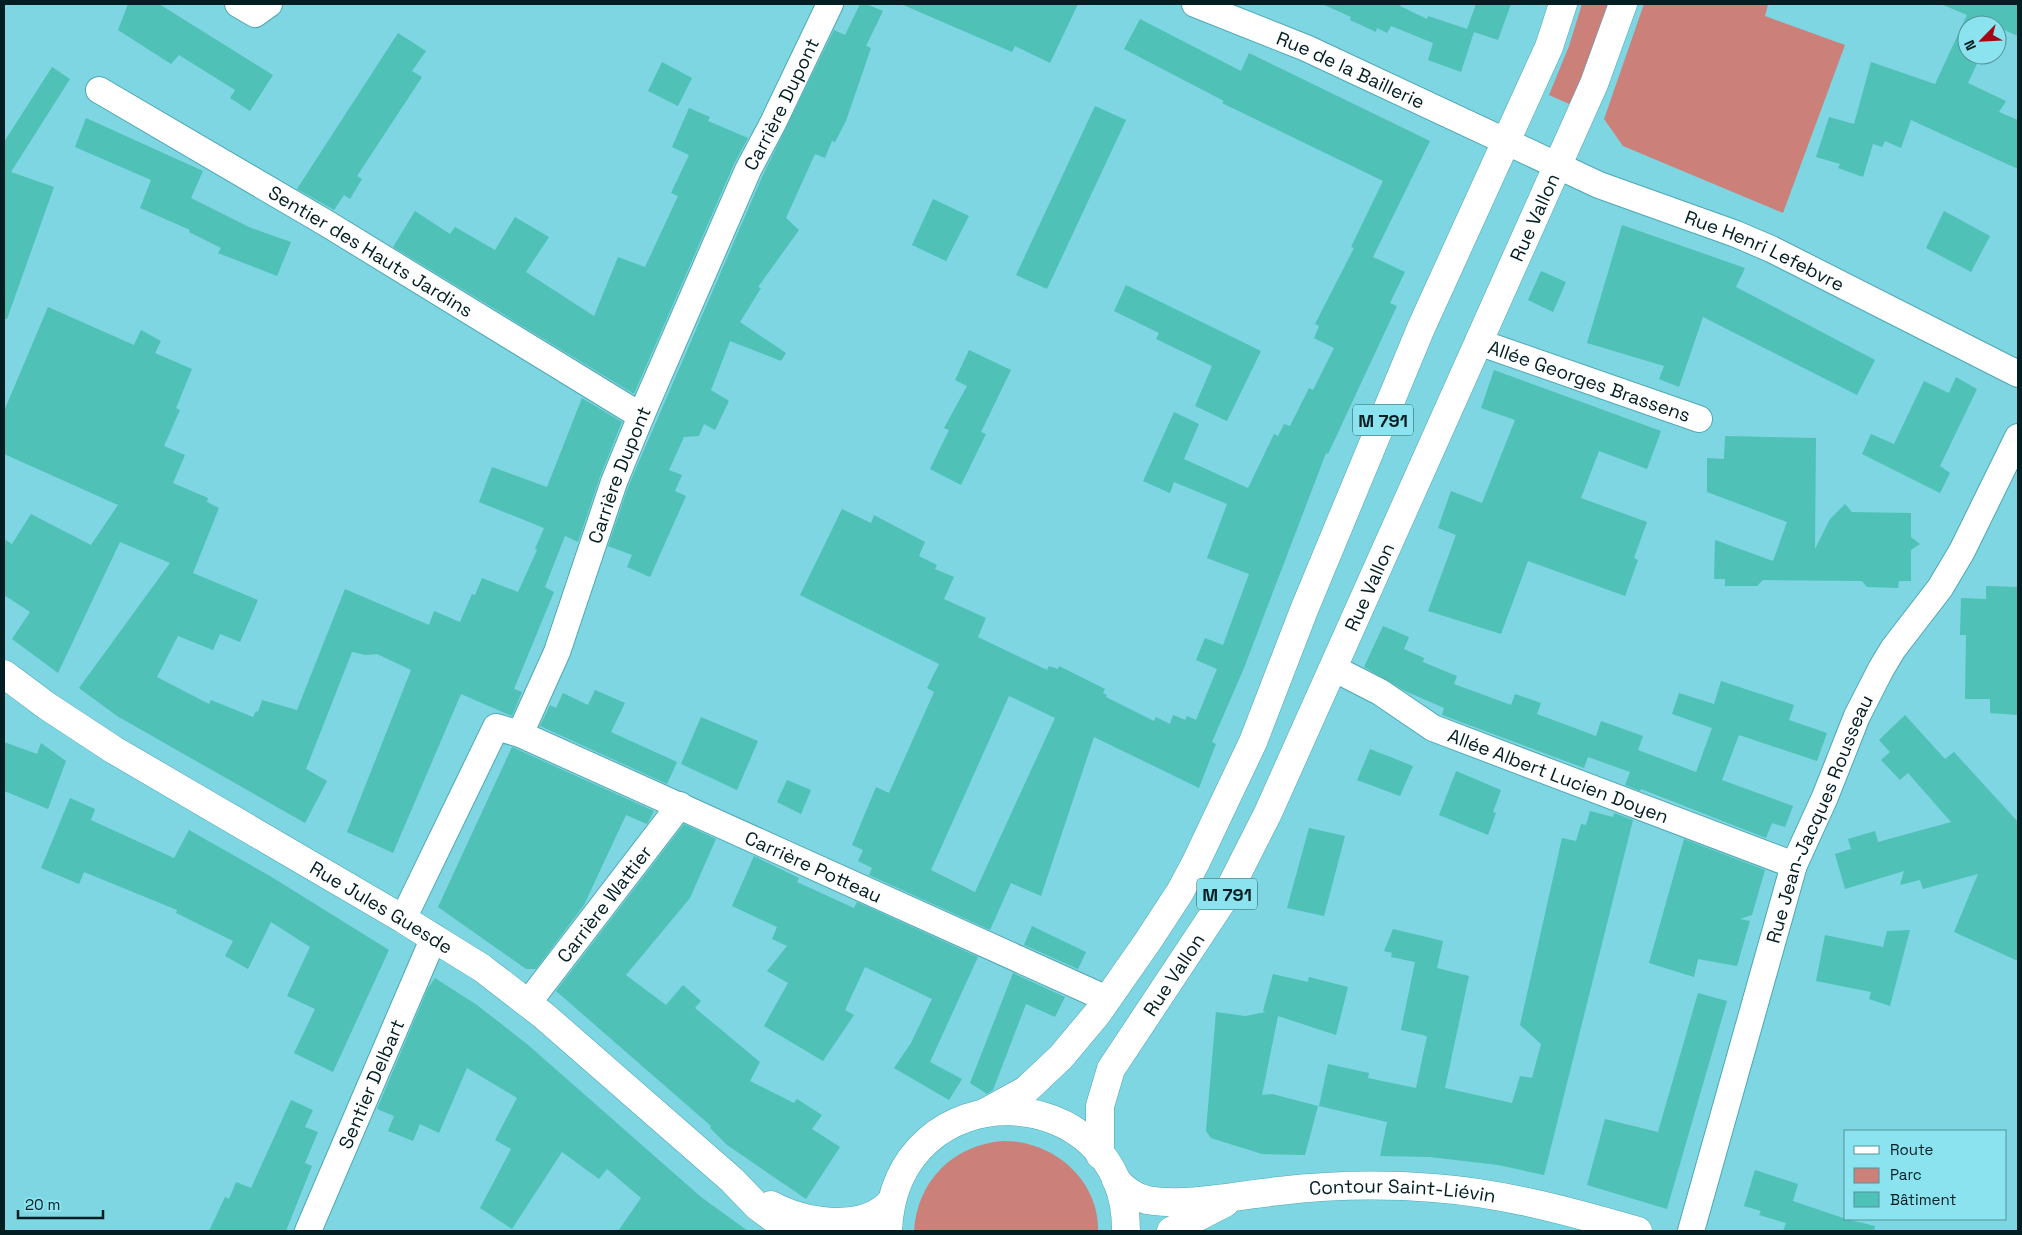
<svg xmlns="http://www.w3.org/2000/svg" width="2022" height="1235" viewBox="0 0 2022 1235" font-family="'Space Grotesk',sans-serif">
	<rect width="100%" height="100%" fill="#7dd6e1"/>
	<g fill="#cb8179">
		<path d="M1582,4H1613L1574,106L1549,95L1569,46Z"/>
		<path d="M1644,4H1768L1765,16L1845,45L1783,213L1623,146L1604,119Z"/>
		<path d="M1003,1141C1052,1140 1099,1179 1098,1231H914C917,1181 953,1145 1003,1141Z"/>
	</g>
	<g fill="#4fc1b6" fill-rule="evenodd">
		<path d="M128,4H159L273,75L250,111L230,98L235,90L179,55L171,64L118,30Z"/>
		<path d="M860,4H866L883,11L866,46L871,48L846,121L835,142L832,141L825,158L815,154L786,218L799,230L758,287L761,288L740,322L786,353L781,361L730,341L711,390L729,401L715,430L704,424L699,436L684,437L669,470L682,475L675,491L686,496L650,577L627,567L632,555L608,546L628,487L762,177L834,30L845,35Z"/>
		<path d="M901,4H1078L1050,63L1015,46L1012,52Z"/>
		<path d="M1322,4H1402L1400,6L1427,19L1428,16L1467,29L1476,4H1511L1498,40L1474,32L1461,72L1428,60L1433,43L1391,26L1387,33L1377,28L1376,32L1350,20L1351,17Z"/>
		<path d="M1941,4H2018V36L1997,27V25H1967V55H1981L1968,83L2006,101L1999,112L2018,120V169L1911,120L1901,148L1885,141L1882,147L1873,144L1863,177L1838,168L1840,164L1816,157L1829,117L1854,124L1871,62L1935,84L1967,15Z"/>
		<path d="M1140,19L1241,71L1249,53L1430,141L1373,257L1405,272L1390,303L1397,306L1328,454L1326,453L1244,668L1212,742L1216,744L1199,788L1094,737L1041,896L1011,883L990,930L869,875L872,868L858,861L863,850L852,845L876,787L889,793L934,692L927,688L939,664L800,595L842,509L871,523L874,515L925,542L919,556L937,565L935,569L954,577L944,599L986,618L978,637L1047,670L1049,666L1058,669L1059,666L1105,689L1103,693L1107,695L1106,697L1154,721L1156,717L1170,724L1173,715L1185,720L1187,716L1196,720L1217,669L1196,660L1205,638L1223,645L1249,574L1207,558L1227,504L1174,482L1170,493L1143,481L1174,412L1199,424L1184,459L1248,488L1274,434L1278,436L1284,424L1290,426L1309,388L1313,390L1334,348L1314,338L1319,326L1315,324L1354,248L1351,247L1383,181L1222,103L1224,101L1124,49ZM1009,696L1055,718L975,892L931,870Z"/>
		<path d="M398,33L426,51L412,71L422,77L357,176L362,179L350,199L344,195L334,210L297,189Z"/>
		<path d="M662,62L692,78L678,106L648,91Z"/>
		<path d="M52,67L70,79L11,172L54,187L7,319H4V142Z"/>
		<path d="M1095,106L1126,120L1047,289L1016,275Z"/>
		<path d="M689,108L710,117L708,121L748,138L734,164L634,394L393,247L415,211L450,234L455,227L495,250L515,217L549,237L526,272L594,316L618,257L645,267L678,196L671,193L689,155L672,147Z"/>
		<path d="M86,118L203,171L191,198L251,228L291,242L277,276L218,253L221,248L189,232L190,230L140,208L151,180L75,147Z"/>
		<path d="M933,199L969,216L946,261L912,245Z"/>
		<path d="M1944,211L1990,236L1971,272L1926,248Z"/>
		<path d="M1622,225L1745,268L1736,287L1875,360L1857,395L1703,317L1679,387L1659,379L1664,366L1587,343Z"/>
		<path d="M1541,271L1566,282L1553,312L1528,300Z"/>
		<path d="M1126,285L1261,351L1227,421L1195,406L1212,366L1156,339L1159,333L1114,311Z"/>
		<path d="M48,307L134,345L141,330L161,341L155,353L192,369L176,408L180,410L164,446L185,455L173,483L208,498L207,502L219,508L193,573L258,600L240,642L220,634L213,650L178,636L157,677L209,704L211,700L253,717L256,711L258,712L262,700L297,710L345,589L429,625L434,611L460,622L472,594L475,595L482,578L518,592L537,550L535,549L544,528L479,502L492,467L547,487L582,398L622,422L600,477L578,542L565,536L545,587L554,592L514,689L522,692L512,716L461,694L393,853L347,832L411,670L377,654L366,655L352,652L306,769L327,781L305,823L117,716L79,688L170,563L120,542L58,673L12,639L30,612L4,595V539L12,544L31,514L91,545L118,505L4,454V411Z"/>
		<path d="M969,350L1011,370L981,432L986,434L961,485L930,469L949,430L944,428L967,386L955,380Z"/>
		<path d="M1494,370L1661,431L1647,469L1599,451L1581,498L1647,522L1634,558L1638,560L1625,596L1528,561L1501,634L1428,611L1456,535L1438,528L1451,491L1482,503L1515,420L1481,408Z"/>
		<path d="M1956,377L1977,389L1940,466L1950,473L1940,493L1862,454L1871,434L1894,444L1924,381L1949,393Z"/>
		<path d="M1725,436L1816,438L1815,549L1830,519L1845,504L1852,512L1911,513V537L1920,544L1911,550V581H1899L1898,588L1867,587L1862,581L1763,580L1757,586H1725V579H1714L1715,540L1773,561L1787,522L1707,492V458L1724,459Z"/>
		<path d="M1986,586L2018,587V715L1990,713V699H1965L1966,635H1960L1961,598L1986,599Z"/>
		<path d="M1383,626L1409,637L1404,649L1424,658L1423,662L1457,676L1454,684L1511,705L1515,694L1541,703L1537,714L1596,736L1601,721L1643,736L1638,750L1696,772L1712,728L1672,714L1679,693L1714,704L1721,681L1794,705L1789,720L1827,733L1817,761L1739,735L1722,780L1793,806L1785,827L1772,823L1766,838L1641,789L1640,791L1625,785L1630,772L1588,757L1584,768L1442,715L1444,708L1405,691L1364,667Z"/>
		<path d="M595,690L625,703L611,732L677,762L667,784L540,726L550,705L556,708L563,693L588,705Z"/>
		<path d="M1905,715L1945,759L1954,752L2018,822V961L1954,932L1978,874L1923,889L1920,880L1900,885L1904,871L1845,889L1835,854L1851,849L1848,839L1875,831L1878,842L1951,822L1908,773L1900,780L1881,760L1890,752L1879,740Z"/>
		<path d="M701,717L758,741L737,790L681,764Z"/>
		<path d="M4,742L37,754L41,743L66,761L48,809L4,791Z"/>
		<path d="M512,747L654,811L647,824L626,815L584,905L536,969H526L438,907Z"/>
		<path d="M1370,749L1413,766L1400,796L1357,780Z"/>
		<path d="M1456,771L1501,790L1493,812L1496,813L1488,835L1439,815Z"/>
		<path d="M787,780L811,790L801,814L777,802Z"/>
		<path d="M70,798L95,809L91,820L174,858L189,830L270,876L389,950L333,1072L294,1053L315,1009L287,996L310,947L271,922L248,969L225,956L233,941L176,913L177,910L84,872L79,884L41,868Z"/>
		<path d="M1590,811L1613,817L1614,813L1633,820L1544,1175L1498,1165L1430,1157L1380,1156L1387,1122L1319,1106L1328,1064L1369,1073L1368,1078L1416,1088L1427,1036L1401,1030L1415,962L1391,957L1392,953L1384,951L1393,929L1443,941L1437,968L1469,976L1445,1088L1512,1103L1520,1076L1532,1078L1541,1044L1520,1025L1562,838L1576,841L1581,824L1586,825Z"/>
		<path d="M684,824L716,839L690,898L626,975L666,1005L683,985L701,1001L695,1008L760,1062L750,1081L794,1103L797,1099L822,1115L812,1129L840,1147L806,1199L727,1145L710,1128L711,1126L556,991Z"/>
		<path d="M1309,828L1345,836L1324,916L1287,908Z"/>
		<path d="M1684,839L1765,870L1752,915L1740,919L1750,921L1737,966L1698,959L1694,977L1649,963Z"/>
		<path d="M754,856L799,878L797,882L854,908L857,902L978,957L930,1062L962,1079L949,1100L894,1068L911,1043L932,999L865,967L845,1010L854,1015L823,1061L764,1026L788,983L767,971L787,946L772,939L777,927L732,906Z"/>
		<path d="M1032,926L1086,952L1078,969L1024,945Z"/>
		<path d="M1910,930L1890,1006L1869,999L1871,992L1816,981L1825,935L1883,947L1887,931Z"/>
		<path d="M1013,973L1065,997L1055,1017L1026,1004L993,1090L987,1094L970,1083Z"/>
		<path d="M1273,974L1308,982L1309,977L1348,987L1336,1035L1278,1016L1262,1095L1272,1094L1318,1106L1305,1155L1262,1154L1211,1138L1206,1131L1216,1012L1245,1016L1266,1012L1263,1011Z"/>
		<path d="M435,978L477,1005L527,1044L701,1197L748,1231H618L641,1198L607,1169L599,1179L562,1152L512,1229L480,1208L511,1149L495,1140L517,1098L467,1068L439,1133L420,1124L413,1141L388,1131L394,1116L377,1109L428,988Z"/>
		<path d="M1698,993L1727,1001L1667,1209L1587,1185L1605,1119L1658,1132Z"/>
		<path d="M291,1100L313,1110L305,1127L318,1132L305,1163L312,1166L286,1231H209L225,1197L229,1199L236,1182L251,1188Z"/>
		<path d="M1755,1170L1798,1184L1793,1201L1846,1219L1875,1226L1874,1231H1783L1786,1223L1759,1215L1761,1211L1744,1206Z"/>
	</g>
	<g fill="none" stroke-linecap="round" stroke-linejoin="round">
		<defs>
			<g id="minor">
				<path d="M238,4L255,14L269,4"/>
				<path id="s1" d="M1195,4L1306,48L1599,185L1736,234L1771,249L2018,374"/>
				<path id="s2" d="M99,90L326,223L641,416"/>
				<path id="s3" d="M1478,342L1699,419"/>
				<path id="s4" d="M1333,668L1380,692L1433,728L1794,865"/>
				<path id="s5" d="M520,734L1107,999"/>
				<path id="s6" d="M403,919L496,727L520,734L557,652L614,482L641,416L748,170L773,123L830,4"/>
				<path id="s7" d="M528,1003L680,805"/>
				<path id="s8" d="M308,1231L434,937"/>
				<path id="s9" d="M1691,1231L1794,865L1825,797L1857,716L1881,669L1893,649L1940,588L1962,551L2018,437"/>
			</g>
			<g id="secondary">
				<path id="s10" d="M4,674L47,706L114,750L403,919L482,968L543,1015L732,1180L757,1206L790,1231"/>
				<path id="s11" d="M1116,1180C1125,1190 1134,1197 1147,1200C1186,1207 1239,1195 1279,1191C1330,1185 1383,1184 1434,1188C1503,1193 1572,1212 1638,1231"/>
				<path d="M771,1205C803,1223 863,1233 891,1202"/>
				<path d="M1171,1231L1225,1203"/>
			</g>
			<g id="primary">
				<path d="M984,1113L1026,1090L1061,1057L1097,1014L1148,941L1180,892L1196,862L1253,742L1304,610L1421,328L1549,47L1563,4"/>
				<path id="s12" d="M1100,1155V1106L1111,1069L1227,894L1268,813L1594,84L1623,4"/>
				<path d="M888,1231C895,1067 1127,1076 1126,1231"/>
			</g>
		</defs>
		<use href="#minor" stroke="#4ea8b3" stroke-width="28"/>
		<use href="#secondary" stroke="#4ea8b3" stroke-width="29"/>
		<use href="#primary" stroke="#4ea8b3" stroke-width="29"/>
		<use href="#minor" stroke="#fff" stroke-width="26"/>
		<use href="#secondary" stroke="#fff" stroke-width="28"/>
		<use href="#primary" stroke="#fff" stroke-width="28"/>
	</g>
	<g text-anchor="middle" dominant-baseline="central" stroke-width="4" stroke-linejoin="round" paint-order="stroke">
		<g fill="#8ae3ee" stroke="#2b595f" stroke-width="1">
			<rect x="1353" y="404.5" width="60" height="31" rx="4"/>
			<rect x="1197" y="878.5" width="60" height="31" rx="4"/>
		</g>
		<g font-size="18" font-weight="bold" fill="#021e22">
			<text x="1383" y="420">M 791</text>
			<text x="1227" y="894">M 791</text>
		</g>
		<g font-size="19" fill="#021e22" stroke="#8ae3ee">
			<text stroke="none"><textPath href="#s1" startOffset="169">Rue de la Baillerie</textPath></text>
			<text stroke="none"><textPath href="#s6" startOffset="921">Carrière Dupont</textPath></text>
			<text stroke="none"><textPath href="#s12" startOffset="1041">Rue Vallon</textPath></text>
			<text stroke="none"><textPath href="#s2" startOffset="316">Sentier des Hauts Jardins</textPath></text>
			<text stroke="none"><textPath href="#s1" startOffset="621">Rue Henri Lefebvre</textPath></text>
			<text stroke="none"><textPath href="#s3" startOffset="118">Allée Georges Brassens</textPath></text>
			<text stroke="none"><textPath href="#s6" startOffset="516">Carrière Dupont</textPath></text>
			<text stroke="none"><textPath href="#s12" startOffset="636">Rue Vallon</textPath></text>
			<text stroke="none"><textPath href="#s4" startOffset="251">Allée Albert Lucien Doyen</textPath></text>
			<text stroke="none"><textPath href="#s9" startOffset="432">Rue Jean-Jacques Rousseau</textPath></text>
			<text stroke="none"><textPath href="#s5" startOffset="322">Carrière Potteau</textPath></text>
			<text stroke="none"><textPath href="#s7" startOffset="125">Carrière Wattier</textPath></text>
			<text stroke="none"><textPath href="#s10" startOffset="444">Rue Jules Guesde</textPath></text>
			<text stroke="none"><textPath href="#s12" startOffset="201">Rue Vallon</textPath></text>
			<text stroke="none"><textPath href="#s8" startOffset="160">Sentier Delbart</textPath></text>
			<text stroke="none"><textPath href="#s11" startOffset="294">Contour Saint-Liévin</textPath></text>
		</g>
	</g>
	<rect width="2022" height="1235" fill="none" stroke="#021e22" stroke-width="10"/>
	<rect x="1844" y="1130" width="162" height="90" fill="#8ae3ee" stroke="#54949c"/>
	<rect x="1854" y="1146" width="25" height="8" fill="#ffffff" stroke="#54949c"/>
	<text x="1890" y="1155" font-size="15" fill="#021e22">Route</text>
	<rect x="1854" y="1168" width="25" height="15" fill="#cb8179" stroke="#54949c"/>
	<text x="1890" y="1180" font-size="15" fill="#021e22">Parc</text>
	<rect x="1854" y="1192" width="25" height="15" fill="#4fc1b6" stroke="#54949c"/>
	<text x="1890" y="1205" font-size="15" fill="#021e22">Bâtiment</text>
	<g transform="translate(1982 40) rotate(246)"><circle r="24" fill="#8ae3ee" stroke="#54949c"/>
	<path d="M0-4L9 19L0 12L-9 19Z" fill="#a30814"/>
	<text y="-8" font-size="14" font-weight="bold" text-anchor="middle" fill="#021e22">N</text>
	</g>
	<path d="M18 1210v8h85v-8" fill="none" stroke="#021e22" stroke-width="2.5"/>
	<text x="25" y="1210" font-size="15" fill="#021e22" stroke="#8ae3ee" stroke-width="4" paint-order="stroke">20 m</text>
</svg>
